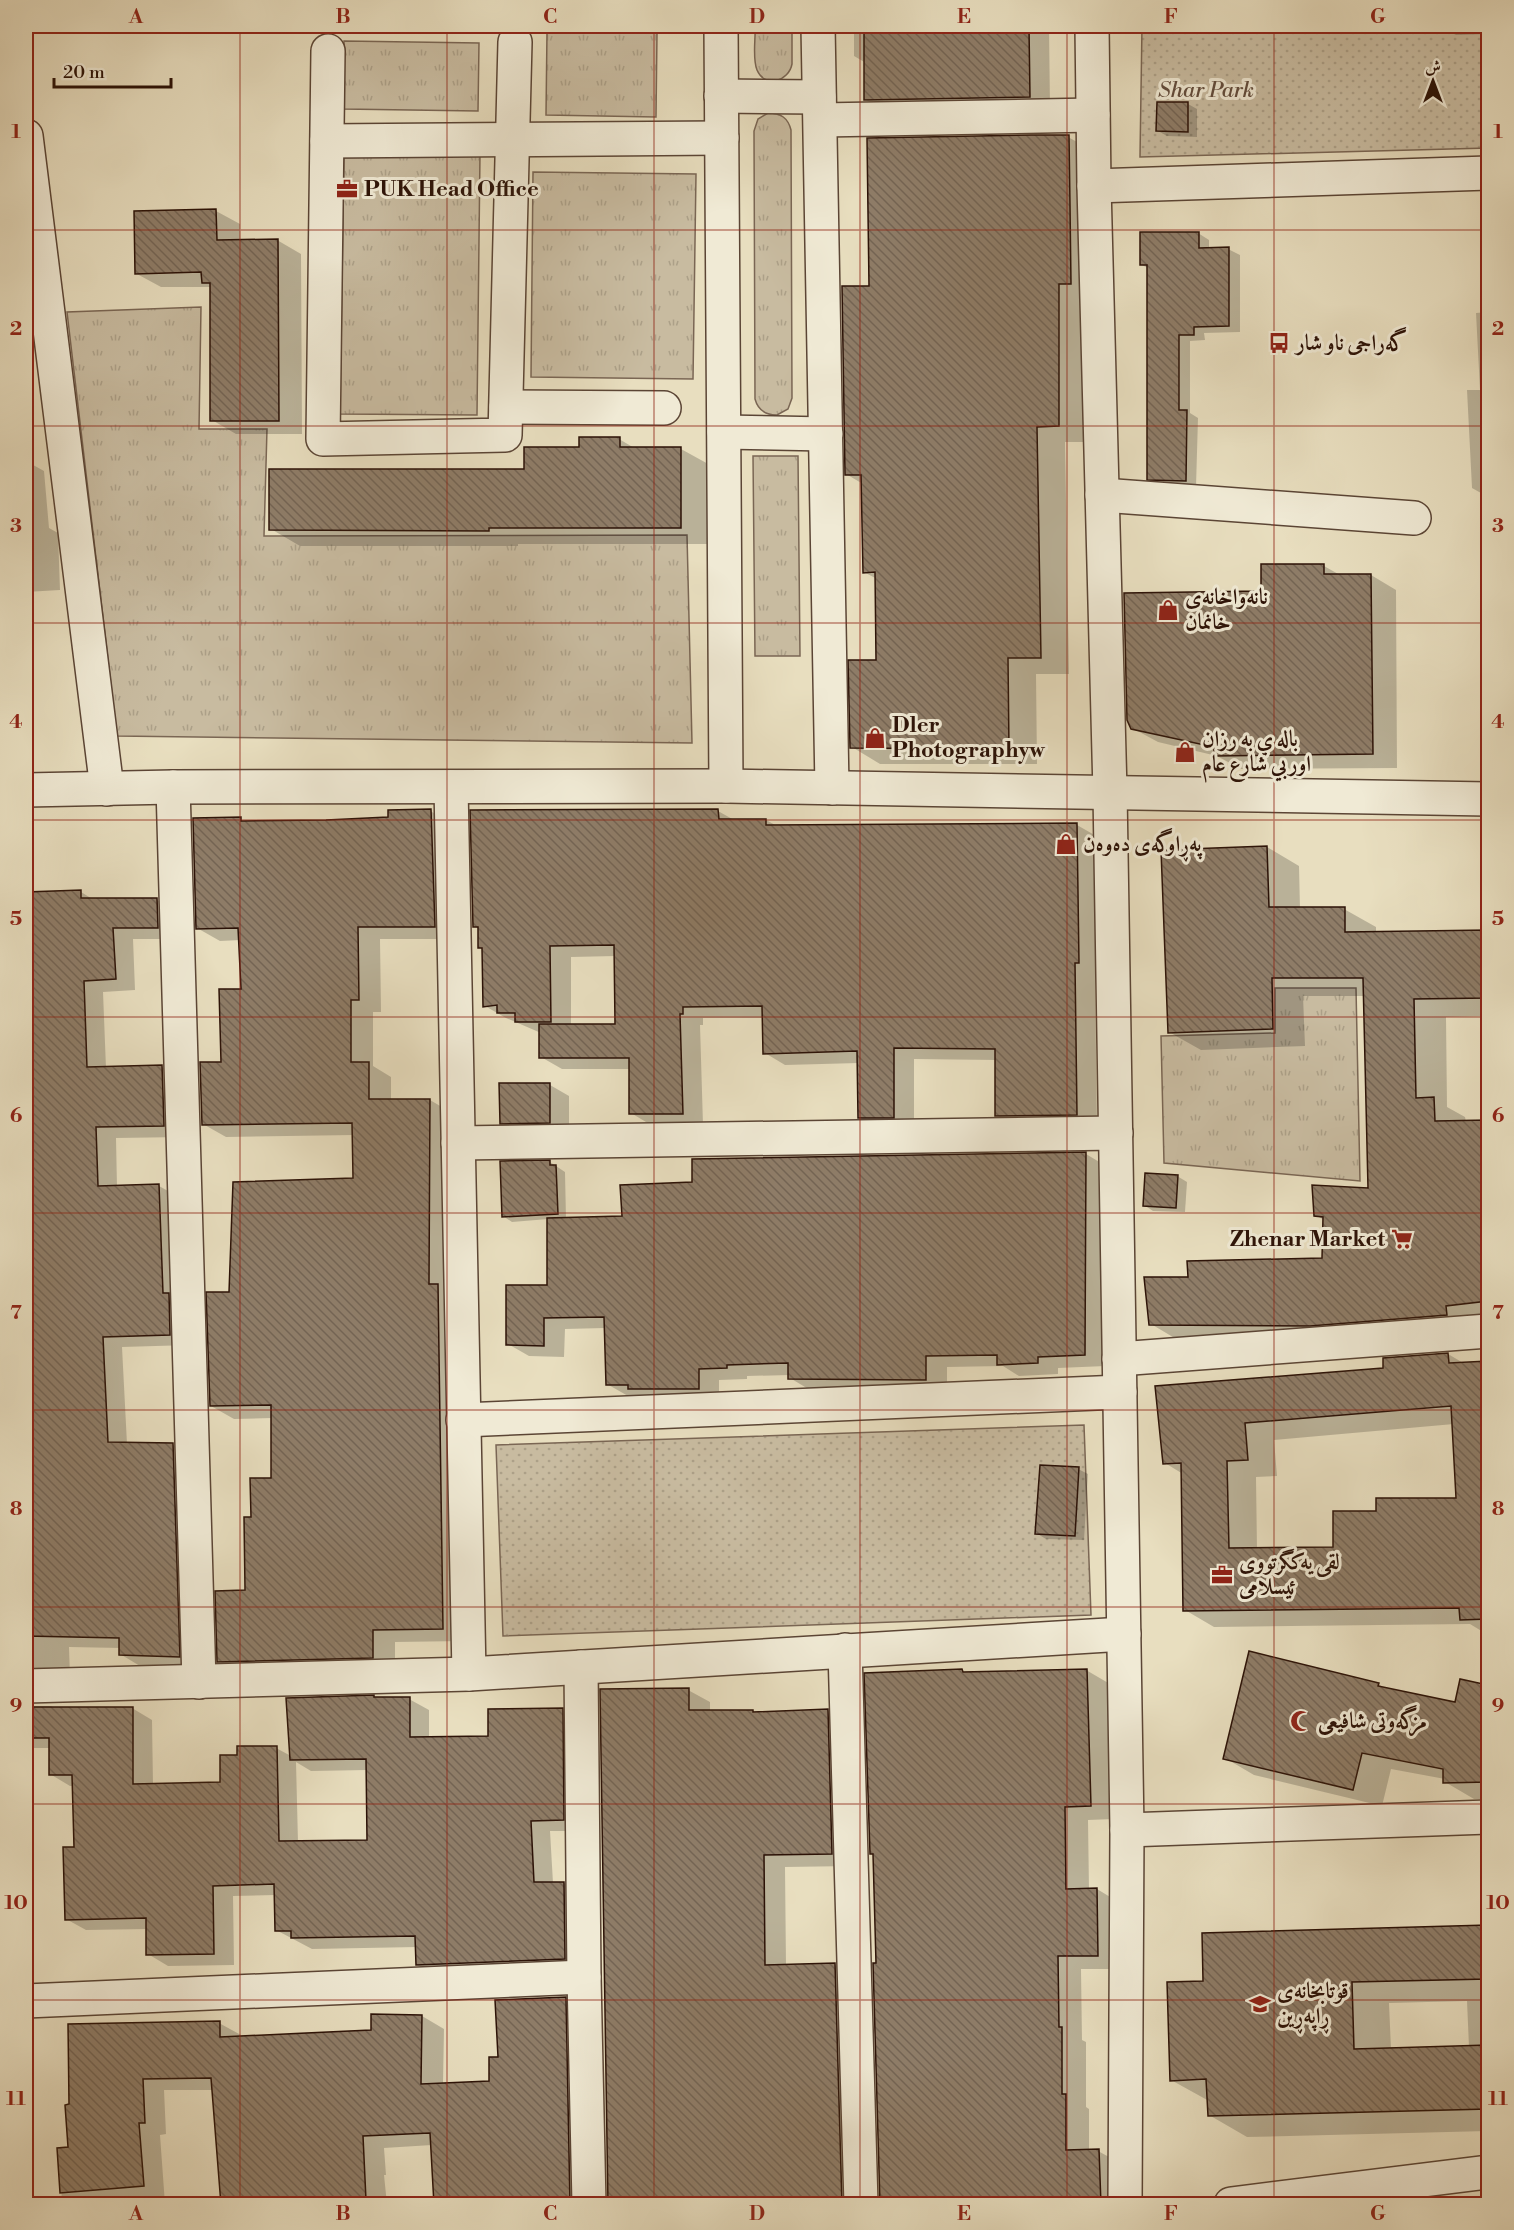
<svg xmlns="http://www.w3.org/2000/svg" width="1514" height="2230" viewBox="0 0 1514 2230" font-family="'Libre Bodoni',Amiri,serif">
	<defs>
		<pattern id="grass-tufts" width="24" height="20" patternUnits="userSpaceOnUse" patternTransform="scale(1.5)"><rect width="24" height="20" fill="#c8bba0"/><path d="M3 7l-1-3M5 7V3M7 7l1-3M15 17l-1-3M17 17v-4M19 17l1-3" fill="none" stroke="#aca088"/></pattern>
		<pattern id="park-dots" width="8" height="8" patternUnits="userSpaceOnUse" patternTransform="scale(1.5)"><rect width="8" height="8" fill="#c8bba0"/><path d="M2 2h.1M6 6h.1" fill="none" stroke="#aca088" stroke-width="1.8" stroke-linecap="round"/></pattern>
		<pattern id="building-back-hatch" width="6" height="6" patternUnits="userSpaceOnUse" patternTransform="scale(1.5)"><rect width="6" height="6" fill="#8e7c67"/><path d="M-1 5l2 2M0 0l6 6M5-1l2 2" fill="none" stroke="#746453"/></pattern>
	</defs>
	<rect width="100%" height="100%" fill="#e8debf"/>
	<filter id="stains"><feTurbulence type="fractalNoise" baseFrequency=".00333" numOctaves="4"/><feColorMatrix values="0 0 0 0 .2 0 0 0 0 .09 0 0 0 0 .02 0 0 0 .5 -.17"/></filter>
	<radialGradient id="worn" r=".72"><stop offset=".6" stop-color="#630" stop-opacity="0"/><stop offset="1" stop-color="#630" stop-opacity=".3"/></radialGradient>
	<g fill="url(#grass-tufts)" stroke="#7a6654" stroke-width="1.5">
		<path d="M755,26H792V64C789,81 765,89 757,70C752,58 756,38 755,26Z"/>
		<path d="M547,32L657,33L656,117L546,115Z"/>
		<path d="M344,41L479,43L478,111L343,109Z"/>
		<path d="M768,113C781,113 788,118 791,130L792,398L788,409L777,415C765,415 758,410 755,399L754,131L758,119Z"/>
		<path d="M344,152L480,153L477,415L340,414Z"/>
		<path d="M533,172L696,174L693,379L531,377Z"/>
		<path d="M201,307L199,429H267L264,536L687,535L692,743L117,736L67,312Z"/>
		<path d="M753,456H798L800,656H755Z"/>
		<path d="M1275,988H1356L1360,1181L1164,1163L1161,1036L1275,1033Z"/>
	</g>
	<g fill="url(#park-dots)" stroke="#7a6654" stroke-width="1.5">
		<path d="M1142,26H1488V148L1140,157Z"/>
		<path d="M1084,1425L1091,1615L503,1636L496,1445Z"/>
	</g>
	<g fill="#0003" fill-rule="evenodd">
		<path d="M469,26H627V34L483,33Z"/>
		<path d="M854,26H1049L1050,108L886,111L866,100V63L854,56Z"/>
		<path d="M1439,26H1487V34L1456,35Z"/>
		<path d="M1188,104L1197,109V137L1167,136L1158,131Z"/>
		<path d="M1068,137L1097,153L1087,442H1065L1069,674H1036L1037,764H880L852,747L877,662V579L864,572L863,484L846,474L870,288Z"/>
		<path d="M216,211L240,224V241L277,240L301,254L302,434H236L212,420L211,287H161L137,274Z"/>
		<path d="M1198,233L1209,240V249H1228L1240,255V332L1204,333L1205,340L1190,341V413L1198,418L1196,487L1160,485L1148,479V268L1142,265Z"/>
		<path d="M1488,312V497L1472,488L1467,390H1480L1476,313Z"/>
		<path d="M619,439L636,449H681L710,465V544H518V546H300L271,529L525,470L580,449Z"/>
		<path d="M26,461L44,471L49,528L58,533L60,590L26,592Z"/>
		<path d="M1324,566L1340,575H1371L1396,590L1397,768L1241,769L1217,756L1158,742L1132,728L1262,593Z"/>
		<path d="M718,811L734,820H766L777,826L1077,825L1098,837L1100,974H1095L1097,1126L1017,1127L996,1115V1060L914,1059V1129H880L859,1117V1063L785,1065L765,1053L764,1018H703V1025H700L703,1125H651L631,1113V1069H562L541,1057V1033L506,1018L485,1006L484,950L480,947L479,929L474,926ZM616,956V1026H571V957Z"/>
		<path d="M389,812H432L455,825L457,939H380L381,1012H373V1066L391,1077V1100H430L452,1113L465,1641L395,1642V1670L241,1674L219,1661L247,1592L252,1519L272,1479V1418L234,1419L211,1406L231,1293L355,1180L354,1135L226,1137L203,1124L243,990L241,940L220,941L197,928L240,819L247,823L389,818Z"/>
		<path d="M1267,847L1299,866L1300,909H1344L1376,927V933L1488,932V1016L1446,1017L1447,1107L1465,1117L1466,1122L1488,1121V1322L1183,1343L1151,1324L1189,1279L1324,1260V1220L1316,1215L1369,1190L1365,996H1303L1305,1046L1201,1050L1169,1032Z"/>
		<path d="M26,890L36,893L81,892L94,900H157L177,911L178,939H133L135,990L103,992L106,1068L162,1067L182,1078L184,1137L116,1138L117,1187L159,1186L179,1197L190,1345L122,1347L127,1444L173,1445L193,1456L199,1667L140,1666L120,1654L121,1648L69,1647L70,1677L27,1698L29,1706H51L56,1709L132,1708L152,1720L153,1785L222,1783L238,1756L276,1748L291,1756L376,1699H409L429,1710V1738L490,1737L562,1710L582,1721L583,1831H550L553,1883H564L584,1895L585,1970L437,1976L417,1965V1947L312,1949L276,1930L275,1895L233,1896L234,1965L168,1966L148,1954L147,1929L86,1930L66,1919L75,1848L74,1786H70L50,1774V1748H29L26,1746ZM296,1762L311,1771L367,1770L369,1841L298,1842Z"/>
		<path d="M501,1085H550L569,1096V1133L521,1134L501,1123Z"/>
		<path d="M1086,1154L1106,1166V1366L1058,1368V1374L1019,1376L1003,1366L947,1367V1391L810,1390L790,1378V1375L747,1376V1379L719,1380V1400L628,1396L607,1384L605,1328L565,1329L564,1357L529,1356L508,1344L549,1287L548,1219L512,1222L503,1216L502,1163L550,1162L565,1172L566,1219L623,1218L694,1183Z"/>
		<path d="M1177,1176L1187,1182L1185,1212L1153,1211L1144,1205Z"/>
		<path d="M1448,1354L1465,1364L1488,1363V1635L1470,1624L1214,1627L1185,1610L1183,1474L1165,1463L1157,1387L1385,1370ZM1454,1424L1458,1499L1378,1513L1335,1548L1257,1549L1256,1477L1277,1476L1274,1440Z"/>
		<path d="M1078,1469L1088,1474L1084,1540L1046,1539L1036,1533Z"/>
		<path d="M1086,1670L1110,1684L1114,1819L1088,1820L1089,1890L1097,1889L1120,1903L1121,1969H1081L1082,2040L1086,2042V2107L1089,2109V2151H1098L1122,2164L1123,2204H884L875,1855L871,1853L962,1671L967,1674Z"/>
		<path d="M1461,1681L1488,1686V1799H1474L1445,1782V1779L1391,1769L1382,1806L1254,1775L1225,1758L1378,1684L1386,1689L1456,1704Z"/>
		<path d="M601,1690H688L710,1702V1712H753L756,1714L828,1711L849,1723L853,1866L785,1867L786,1966L835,1965L856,1977L863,2204H609Z"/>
		<path d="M1488,1926V2131L1247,2137L1209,2115V2101L1171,2080L1205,1983L1203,1934ZM1467,2001L1469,2047L1391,2049L1389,2003Z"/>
		<path d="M565,1998L587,2011L591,2204H436L432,2145L384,2148L386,2175H384L387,2204H54V2201H62L58,2149L70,2148L66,2106L219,2023L241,2035V2038L373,2031L422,2016L444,2029L443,2084L491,2082L500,2059ZM164,2090H214L222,2200L165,2204L160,2135L166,2134Z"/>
	</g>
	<g fill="url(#building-back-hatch)" stroke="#2c1207" stroke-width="1.5" fill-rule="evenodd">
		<path d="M864,28H915V30L1029,28L1030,97L864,100Z"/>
		<path d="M1157,102H1188V132L1156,131Z"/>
		<path d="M1031,135H1069L1070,205L1071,284H1059V426L1037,427L1041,658H1008L1009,749L850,748L848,660H876L875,572L863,573L861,475H845L842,286H869L867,138Z"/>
		<path d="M216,209L217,240L278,239L279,421H210V283H202L201,272L135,274L134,211Z"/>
		<path d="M1140,232H1199V248L1229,247V326L1194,327V335H1179V410H1187L1186,481L1147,480V265H1140Z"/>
		<path d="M579,437H620V447H681V528H489V531L269,530V469H524V447H579Z"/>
		<path d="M1261,564H1324V574H1371L1373,754L1214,756V747L1131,729L1127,720L1124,593L1261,591Z"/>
		<path d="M431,809L435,927H358L359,1000H351V1062H369V1099H430L429,1284H438L443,1629L373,1630V1658L217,1662L215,1591L245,1590L244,1517H251L250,1478H271V1405L210,1406L206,1292H229L233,1182L353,1178L352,1123L202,1125L200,1062H221L219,989H241L238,928L196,929L193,818L241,817V821L326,820L388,817V810Z"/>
		<path d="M718,809L719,819H766V825L1077,823L1079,963H1075L1077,1115L995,1116V1049L894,1048V1118H858L857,1051L763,1054L762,1006L683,1007V1014H680L683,1114H629V1058H539V1024H615L614,945L550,946L551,1022H515V1013H497V1005L483,1007L482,948H478V927H473L470,810Z"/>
		<path d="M1267,846L1269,907H1345V932L1488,930V998L1414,999L1416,1098L1434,1097L1435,1121L1488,1120V1301L1446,1306L1447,1315L1310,1326L1149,1325L1144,1277H1188L1187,1261L1322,1258L1323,1217L1314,1216L1312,1185L1368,1188L1363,978H1272L1273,1029L1168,1033L1161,850Z"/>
		<path d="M81,890V898H157L158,928H113L116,979L84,981L87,1067L162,1065L164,1126L96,1127L98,1186L159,1184L163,1293H169L170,1335L103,1337L108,1442L173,1443L180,1657L119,1655V1638L26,1636V892Z"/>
		<path d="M499,1083H550V1123L500,1124Z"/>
		<path d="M1086,1152L1085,1355L1038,1357V1363L997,1365V1355L926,1356V1380L788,1379V1363L727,1365V1368L699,1369V1389H628V1385H606L604,1317L544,1318V1346L506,1345V1285H547V1218L622,1216L620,1185L692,1182V1159Z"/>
		<path d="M550,1160V1165H556L558,1214L502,1217L500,1161Z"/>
		<path d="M1145,1173L1178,1175L1176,1208L1143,1206Z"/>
		<path d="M1448,1353L1449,1363L1488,1361V1619L1460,1620L1459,1608L1183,1611L1181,1463L1163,1464L1155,1386L1383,1368V1358ZM1451,1406L1456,1498H1376V1511H1333V1547L1229,1548L1227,1461L1248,1460L1245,1423Z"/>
		<path d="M1040,1465L1079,1467L1075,1536L1035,1534Z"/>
		<path d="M1249,1651L1379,1683L1378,1686L1455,1702L1460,1679L1488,1685V1782L1443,1783V1769L1362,1753L1353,1790L1223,1759Z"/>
		<path d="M962,1669L963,1672L1087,1669L1091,1806L1065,1807L1066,1889L1097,1888L1098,1956H1058L1059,2027H1062V2094H1066V2150L1099,2149L1101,2205H880L873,1963H876L873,1854H870L864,1673Z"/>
		<path d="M689,1688V1710H753V1712L828,1709L832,1854L764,1855L765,1965L835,1963L842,2205H608L600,1689Z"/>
		<path d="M374,1695V1697H410V1737L488,1736V1709L563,1708L564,1820L531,1821L534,1882H564L565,1959L416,1965L415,1936L291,1938V1931H275L274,1884L213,1886L214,1954L146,1955V1918L65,1920L63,1847H74L72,1775H49V1738H32V1707H133V1784L220,1782V1755H237V1746H277L279,1841L367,1840L366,1759L290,1760L286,1698Z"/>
		<path d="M1488,1925V1979L1352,1982L1354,2049L1488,2045V2109L1208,2116L1206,2079L1170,2081L1167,1982L1203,1981L1202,1933Z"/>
		<path d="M566,1997L570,2205H434L430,2133L363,2136L366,2200L329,2205H221L211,2078L143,2079L145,2123H139L144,2186L60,2193L57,2148L68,2147L65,2105L69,2104L68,2024L220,2021V2037L371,2030V2014L422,2015L421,2084L489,2081V2057H498L495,2000Z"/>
	</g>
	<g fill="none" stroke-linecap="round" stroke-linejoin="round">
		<defs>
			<g id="minor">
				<path d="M721,26L726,786"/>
				<path d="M818,26L832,788"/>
				<path d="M1092,26L1094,186L1110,792L1127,1830L1125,2204"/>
				<path d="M328,51L323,439L505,435L515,42"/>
				<path d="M721,96L819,97"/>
				<path d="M821,120L1093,115"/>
				<path d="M26,136L107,789"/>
				<path d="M327,141L722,138"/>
				<path d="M1094,186L1488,173"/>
				<path d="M506,407L664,408"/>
				<path d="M724,432L826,434"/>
				<path d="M1102,495L1414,518"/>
				<path d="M173,787L199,1682"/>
				<path d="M451,787L469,1674"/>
				<path d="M458,1143L1116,1133"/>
				<path d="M1119,1359L1488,1331"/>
				<path d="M463,1420L1120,1392"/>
				<path d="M845,1650L861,2204"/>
				<path d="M581,1667L584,1977L589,2204"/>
				<path d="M26,1686L469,1674L1124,1634"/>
				<path d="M1127,1830L1488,1817"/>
				<path d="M26,2001L584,1977"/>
				<path d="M1231,2204L1488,2172"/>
			</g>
			<path id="tertiary" d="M26,790L173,787L726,786L1488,799"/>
		</defs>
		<use href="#minor" stroke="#5b4535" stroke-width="36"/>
		<use href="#tertiary" stroke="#5b4535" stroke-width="36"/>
		<use href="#minor" stroke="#f0ead5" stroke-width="33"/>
		<use href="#tertiary" stroke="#f0ead5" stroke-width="33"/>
	</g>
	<path fill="none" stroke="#8f2418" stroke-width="1.5" stroke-opacity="0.55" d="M240,26V2204M447,26V2204M654,26V2204M860,26V2204M1067,26V2204M1274,26V2204M26,230H1488M26,426H1488M26,623H1488M26,820H1488M26,1017H1488M26,1213H1488M26,1410H1488M26,1607H1488M26,1804H1488M26,2000H1488"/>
	<defs>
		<symbol id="office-bare" viewBox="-9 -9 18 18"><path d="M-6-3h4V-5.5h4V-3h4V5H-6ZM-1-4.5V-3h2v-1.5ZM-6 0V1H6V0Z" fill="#8f2418" stroke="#f0ead5" stroke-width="2.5" paint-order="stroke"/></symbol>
		<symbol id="bus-bare" viewBox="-9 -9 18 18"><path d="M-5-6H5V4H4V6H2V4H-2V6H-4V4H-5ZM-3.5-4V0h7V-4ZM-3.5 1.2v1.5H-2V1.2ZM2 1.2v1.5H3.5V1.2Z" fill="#8f2418" stroke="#f0ead5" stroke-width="2.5" paint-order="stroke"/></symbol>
		<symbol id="shop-bare" viewBox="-9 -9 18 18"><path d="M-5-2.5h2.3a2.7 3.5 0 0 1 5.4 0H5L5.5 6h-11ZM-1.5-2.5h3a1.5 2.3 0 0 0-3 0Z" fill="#8f2418" stroke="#f0ead5" stroke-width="2.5" paint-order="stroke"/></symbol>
		<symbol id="supermarket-bare" viewBox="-9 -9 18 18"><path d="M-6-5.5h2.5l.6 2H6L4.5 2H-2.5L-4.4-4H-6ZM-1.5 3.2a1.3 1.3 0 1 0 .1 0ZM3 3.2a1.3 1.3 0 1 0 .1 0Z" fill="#8f2418" stroke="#f0ead5" stroke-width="2.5" paint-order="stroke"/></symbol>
		<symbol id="mosque-bare" viewBox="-9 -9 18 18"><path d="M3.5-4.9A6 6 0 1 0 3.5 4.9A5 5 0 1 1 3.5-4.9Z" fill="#8f2418" stroke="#f0ead5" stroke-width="2.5" paint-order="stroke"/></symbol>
		<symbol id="school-bare" viewBox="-9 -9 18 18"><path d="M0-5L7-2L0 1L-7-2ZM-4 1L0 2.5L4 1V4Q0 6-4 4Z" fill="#8f2418" stroke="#f0ead5" stroke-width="2.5" paint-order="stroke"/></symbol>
	</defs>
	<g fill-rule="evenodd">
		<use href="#office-bare" x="332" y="174" width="30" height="30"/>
		<use href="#bus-bare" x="1264" y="328" width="30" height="30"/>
		<use href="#shop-bare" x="1153" y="595" width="30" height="30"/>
		<use href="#shop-bare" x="860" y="723" width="30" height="30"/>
		<use href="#shop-bare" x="1170" y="737" width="30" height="30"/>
		<use href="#shop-bare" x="1051" y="829" width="30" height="30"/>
		<use href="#supermarket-bare" x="1387" y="1224" width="30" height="30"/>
		<use href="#office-bare" x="1207" y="1560" width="30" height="30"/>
		<use href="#mosque-bare" x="1286" y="1706" width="30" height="30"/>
		<use href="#school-bare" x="1245" y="1989" width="30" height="30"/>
	</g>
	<g text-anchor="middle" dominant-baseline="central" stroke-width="6" stroke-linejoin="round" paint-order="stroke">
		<g font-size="22" font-style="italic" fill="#634d3d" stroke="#f0ead5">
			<text x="1206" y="90">Shar Park</text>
		</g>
		<g font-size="22" font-weight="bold" fill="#2c1207" stroke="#f0ead5" text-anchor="start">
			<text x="364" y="189">PUK Head Office</text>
			<text x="1296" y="343">گەراجی ناو شار</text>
			<text x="1185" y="597">نانەواخانەی<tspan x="1185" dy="25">خانمان</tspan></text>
			<text x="892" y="725">Dler<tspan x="892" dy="25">Photographyw</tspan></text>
			<text x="1202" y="739">باله ي به رزان<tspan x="1202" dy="25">اوربي شارع عام</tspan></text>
			<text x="1083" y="844">پەڕاوگەی دەوەن</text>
			<text x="1385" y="1239" text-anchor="end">Zhenar Market</text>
			<text x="1239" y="1562">لقی یەکگرتووی<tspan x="1239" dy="25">ئیسلامی</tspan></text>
			<text x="1318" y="1721">مزگەوتی شافیعی</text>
			<text x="1277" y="1991">قوتابخانەی<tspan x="1277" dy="25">ڕاپەڕین</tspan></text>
		</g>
	</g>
	<rect width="1514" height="2230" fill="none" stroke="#e8debf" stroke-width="66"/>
	<g transform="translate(1433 81)" stroke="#f0ead5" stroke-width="4.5" paint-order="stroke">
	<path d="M0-4.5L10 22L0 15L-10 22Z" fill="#2c1207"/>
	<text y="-9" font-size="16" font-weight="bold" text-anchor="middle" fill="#2c1207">ش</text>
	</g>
	<path d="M54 78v9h117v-9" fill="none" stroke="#2c1207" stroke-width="3"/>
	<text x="63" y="78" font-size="18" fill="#2c1207" stroke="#f0ead5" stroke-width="4.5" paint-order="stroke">20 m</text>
	<rect x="33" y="33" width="1448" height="2164" fill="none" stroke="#8f2418" stroke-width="2"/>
	<g font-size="20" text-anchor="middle" font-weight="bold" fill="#8f2418">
		<text x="136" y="23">A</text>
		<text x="343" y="23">B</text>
		<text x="550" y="23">C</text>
		<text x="757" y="23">D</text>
		<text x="964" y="23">E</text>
		<text x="1171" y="23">F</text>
		<text x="1378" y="23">G</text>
		<text x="16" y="138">1</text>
		<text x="1498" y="138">1</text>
		<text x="16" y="335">2</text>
		<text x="1498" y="335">2</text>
		<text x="16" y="532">3</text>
		<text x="1498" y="532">3</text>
		<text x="16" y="728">4</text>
		<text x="1498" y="728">4</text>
		<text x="16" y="925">5</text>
		<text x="1498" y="925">5</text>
		<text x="16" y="1122">6</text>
		<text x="1498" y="1122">6</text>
		<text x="16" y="1319">7</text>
		<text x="1498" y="1319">7</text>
		<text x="16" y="1515">8</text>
		<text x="1498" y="1515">8</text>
		<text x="16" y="1712">9</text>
		<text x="1498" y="1712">9</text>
		<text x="16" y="1909">10</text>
		<text x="1498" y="1909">10</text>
		<text x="16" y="2105">11</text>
		<text x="1498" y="2105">11</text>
		<text x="136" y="2220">A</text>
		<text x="343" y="2220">B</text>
		<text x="550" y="2220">C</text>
		<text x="757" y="2220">D</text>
		<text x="964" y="2220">E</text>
		<text x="1171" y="2220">F</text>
		<text x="1378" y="2220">G</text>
	</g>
	<rect width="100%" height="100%" filter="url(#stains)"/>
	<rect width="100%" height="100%" fill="url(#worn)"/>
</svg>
